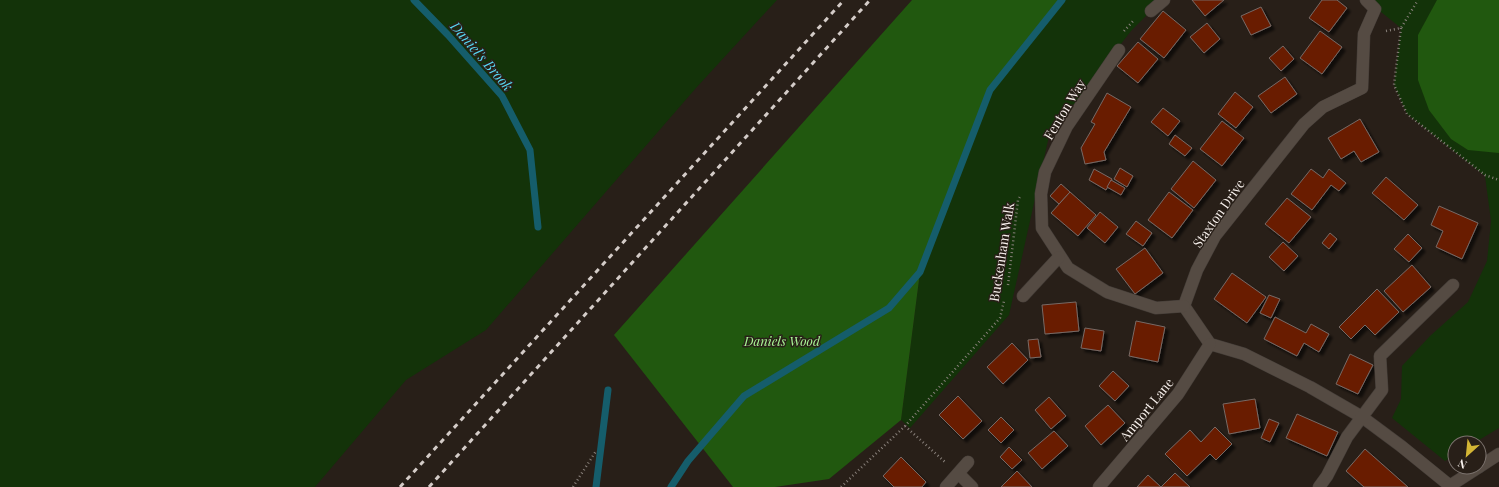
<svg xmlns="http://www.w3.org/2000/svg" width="1499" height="487" viewBox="0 0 1499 487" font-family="'Playfair Display',serif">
	<defs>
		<filter id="shadow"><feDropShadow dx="3.5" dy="3.5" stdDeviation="1" flood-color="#0009"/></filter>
	</defs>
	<rect width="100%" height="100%" fill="#281f18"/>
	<g fill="#133309">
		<path d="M0,0H777L696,88L486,330L406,380L315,487H0Z"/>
		<path d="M1062,0H1162L1131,31L1049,136L1009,315L910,428L901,420L920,272L990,90Z"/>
		<path d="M1366,0H1499V428L1474,443H1455V455L1445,461L1392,418L1401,399L1402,366L1430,336L1468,302L1487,261L1491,221L1485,176L1407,114L1394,85L1401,28Z"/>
	</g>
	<g fill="#21580f">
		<path d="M912,0H1063L990,90L920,272L901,420L829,479L775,487H733L614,335Z"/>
		<path d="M1437,0H1499V153L1468,150L1451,139L1429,110L1418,80V35Z"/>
	</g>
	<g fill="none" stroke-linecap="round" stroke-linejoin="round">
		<g stroke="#155d6b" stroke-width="7">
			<path d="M414,0L448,35L502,96L530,150L538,227"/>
			<path d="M596,487L608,390"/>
			<path d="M671,487L688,461L744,396L889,308L920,272L990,90L1062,0"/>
		</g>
	</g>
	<g fill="#691a00" stroke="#776a65" filter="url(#shadow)">
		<path d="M1192,0H1224L1205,16Z"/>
		<path d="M1322,0H1337L1347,8L1329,32L1309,18Z"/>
		<path d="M1261,7L1271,26L1251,35L1241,16Z"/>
		<path d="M1163,11L1186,30L1164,58L1140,39Z"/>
		<path d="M1207,23L1220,39L1204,53L1190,37Z"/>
		<path d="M1320,31L1342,47L1322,74L1300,58Z"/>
		<path d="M1138,42L1158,59L1138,83L1117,66Z"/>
		<path d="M1283,46L1294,59L1281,71L1269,58Z"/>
		<path d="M1285,77L1297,94L1271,113L1258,96Z"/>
		<path d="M1235,92L1253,107L1236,128L1218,114Z"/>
		<path d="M1107,93L1131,107L1104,152L1106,160L1085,164L1081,148L1095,124L1091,122Z"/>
		<path d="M1163,108L1180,121L1168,136L1151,122Z"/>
		<path d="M1360,119L1379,152L1361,162L1354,151L1341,159L1328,138Z"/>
		<path d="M1222,121L1244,138L1222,166L1200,149Z"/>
		<path d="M1175,135L1192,148L1185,156L1169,144Z"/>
		<path d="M1193,161L1216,180L1194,208L1171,189Z"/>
		<path d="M1120,168L1133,176L1127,187L1114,179Z"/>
		<path d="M1094,169L1112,179L1106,190L1089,180Z"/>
		<path d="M1311,169L1323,178L1329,169L1346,183L1339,191L1331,185L1312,210L1291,194Z"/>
		<path d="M1386,177L1418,205L1404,220L1372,193Z"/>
		<path d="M1111,180L1125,188L1121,195L1107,187Z"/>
		<path d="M1061,184L1070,192L1059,204L1050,196Z"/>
		<path d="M1070,192L1096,215L1078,236L1051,213Z"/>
		<path d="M1169,192L1193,210L1172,238L1148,220Z"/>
		<path d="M1287,198L1311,217L1289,243L1265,224Z"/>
		<path d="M1439,206L1478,223L1462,259L1436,247L1443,231L1431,225Z"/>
		<path d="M1100,212L1118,227L1105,243L1087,228Z"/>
		<path d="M1136,221L1152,233L1143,246L1126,234Z"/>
		<path d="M1330,233L1337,239L1329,249L1322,243Z"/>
		<path d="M1408,234L1422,248L1409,262L1394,249Z"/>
		<path d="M1283,242L1298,256L1284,271L1269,257Z"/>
		<path d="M1145,248L1163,273L1135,294L1116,269Z"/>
		<path d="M1412,265L1431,287L1403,312L1384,291Z"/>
		<path d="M1232,273L1266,297L1247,323L1214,299Z"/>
		<path d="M1377,289L1399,312L1375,335L1365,325L1351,339L1339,327Z"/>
		<path d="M1269,295L1280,299L1271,318L1260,313Z"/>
		<path d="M1076,302L1079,331L1045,334L1042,305Z"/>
		<path d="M1275,317L1306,333L1311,324L1329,334L1319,352L1304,343L1297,356L1264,339Z"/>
		<path d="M1136,321L1165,327L1158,362L1129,356Z"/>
		<path d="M1085,328L1104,331L1101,351L1081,348Z"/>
		<path d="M1038,339L1041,357L1030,358L1028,340Z"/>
		<path d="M1012,343L1028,360L1003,384L987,367Z"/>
		<path d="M1350,354L1373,365L1358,394L1336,384Z"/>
		<path d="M1113,371L1129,386L1115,401L1099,386Z"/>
		<path d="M958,396L982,421L963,439L939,415Z"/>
		<path d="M1049,397L1066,416L1051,429L1035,410Z"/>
		<path d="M1255,399L1260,428L1229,434L1223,404Z"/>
		<path d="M1108,405L1125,423L1101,445L1085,426Z"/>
		<path d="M1297,414L1338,432L1327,456L1286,438Z"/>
		<path d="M1001,417L1014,430L1001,443L988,430Z"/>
		<path d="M1269,419L1279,423L1270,442L1261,438Z"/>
		<path d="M1215,427L1232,444L1216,460L1210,454L1187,476L1165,454L1190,430L1201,442Z"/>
		<path d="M1054,431L1068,446L1042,469L1028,453Z"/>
		<path d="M1009,447L1022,460L1012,469L1000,457Z"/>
		<path d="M1365,449L1408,487H1364L1346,471Z"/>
		<path d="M901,457L926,482L922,487H894L883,476Z"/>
		<path d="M1017,471L1032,487H1001Z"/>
		<path d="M1175,473L1190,487H1137L1148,475L1161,487Z"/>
	</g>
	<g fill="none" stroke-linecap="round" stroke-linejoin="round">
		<defs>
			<g id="minor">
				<path d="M1366,0L1375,9L1364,34L1362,88L1323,107L1304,124L1215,236L1197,270L1184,306L1210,344L1244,354L1310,387L1362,417L1401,446L1449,485"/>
				<path d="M1151,11L1164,0"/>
				<path d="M1119,50L1067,126L1045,172L1041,194L1042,228L1068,268L1107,292L1156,308L1184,306"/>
				<path d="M1023,296L1059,257"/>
				<path d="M1479,467L1499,454"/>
				<path d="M959,474L972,487"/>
				<path d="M946,487L968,462"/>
				<path d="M1099,487L1178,394L1210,344"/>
				<path d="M1319,487L1327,476L1347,437L1382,390L1380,356L1453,285"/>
				<path d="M1448,487L1479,467"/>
			</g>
		</defs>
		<use href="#minor" stroke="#433c37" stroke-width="13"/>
		<g stroke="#89817b" stroke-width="2.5" stroke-dasharray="1 3" stroke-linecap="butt">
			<path d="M1401,28L1394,85L1407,114L1485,175L1499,180"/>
			<path d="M1124,31L1134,20"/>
			<path d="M1386,31L1401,28L1418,0"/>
			<path d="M1008,285L1018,200L1021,195"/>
			<path d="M905,426L945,462"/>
			<path d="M573,487L596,451"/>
			<path d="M841,487L905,426L1000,318L1004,301"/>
		</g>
		<use href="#minor" stroke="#554b43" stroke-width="12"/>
		<g stroke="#d4ccc8" stroke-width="3" stroke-dasharray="5 5" stroke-linecap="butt">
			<path d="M400,487L844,0"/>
			<path d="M429,487L870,0"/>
		</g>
	</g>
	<g text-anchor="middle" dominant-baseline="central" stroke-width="3" stroke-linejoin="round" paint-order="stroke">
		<g font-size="13" fill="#f9f2ee" stroke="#281f18">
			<text transform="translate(1064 109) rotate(-59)">Fenton Way</text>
			<text transform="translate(1218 213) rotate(-55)">Staxton Drive</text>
			<text transform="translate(1001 252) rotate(-81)">Buckenham Walk</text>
			<text transform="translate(1146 409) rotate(-51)">Amport Lane</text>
		</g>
		<g font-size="13" font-style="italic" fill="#a9f696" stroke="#281f18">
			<text x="782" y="340">Daniels Wood</text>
		</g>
		<g font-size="14" font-style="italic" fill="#57d8f3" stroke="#281f18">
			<text transform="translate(482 56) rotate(49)">Daniel's Brook</text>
		</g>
	</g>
	<g transform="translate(1467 455) rotate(207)"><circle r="19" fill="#281f18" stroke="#7c736e"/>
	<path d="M0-3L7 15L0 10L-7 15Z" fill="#d4b635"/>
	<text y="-6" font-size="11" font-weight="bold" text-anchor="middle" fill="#f9f2ee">N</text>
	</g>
</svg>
